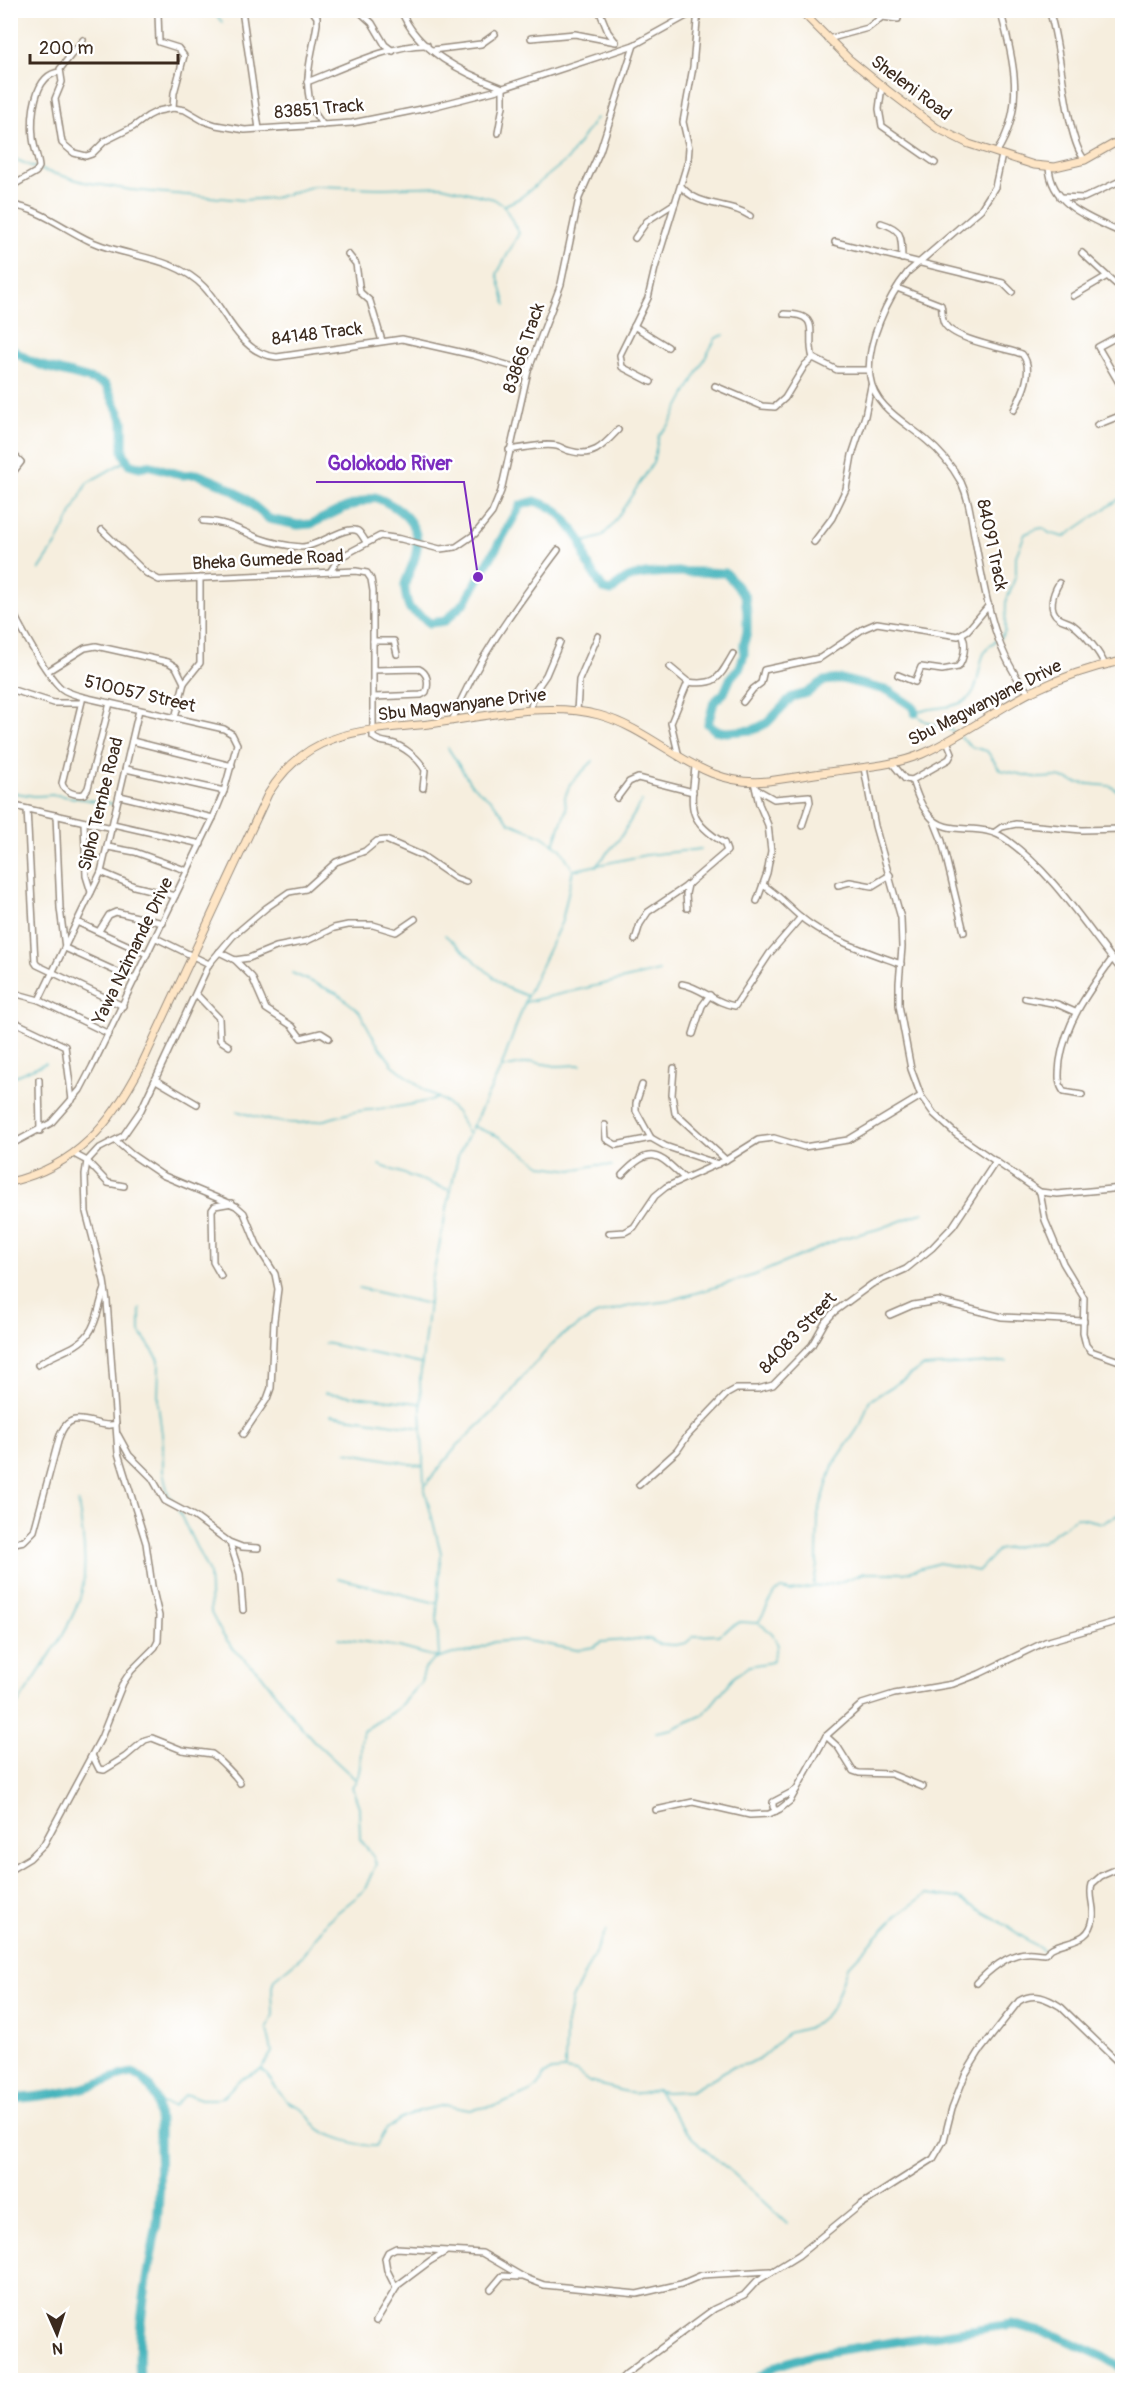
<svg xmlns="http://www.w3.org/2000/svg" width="1133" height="2391" viewBox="0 0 1133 2391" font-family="Pangolin,sans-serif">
	<rect width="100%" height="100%" fill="#fff"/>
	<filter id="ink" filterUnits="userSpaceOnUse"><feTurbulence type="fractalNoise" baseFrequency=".0167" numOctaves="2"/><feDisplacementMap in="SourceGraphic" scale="12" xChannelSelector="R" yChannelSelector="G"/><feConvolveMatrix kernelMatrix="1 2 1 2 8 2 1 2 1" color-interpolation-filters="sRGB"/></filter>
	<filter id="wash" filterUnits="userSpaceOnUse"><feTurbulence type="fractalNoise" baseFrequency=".008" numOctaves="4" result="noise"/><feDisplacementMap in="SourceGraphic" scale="24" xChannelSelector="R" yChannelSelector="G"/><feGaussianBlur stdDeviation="1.35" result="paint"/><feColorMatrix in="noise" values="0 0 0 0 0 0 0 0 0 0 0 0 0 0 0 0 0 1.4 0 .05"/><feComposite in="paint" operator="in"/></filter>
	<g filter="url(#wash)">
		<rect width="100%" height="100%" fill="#f6eede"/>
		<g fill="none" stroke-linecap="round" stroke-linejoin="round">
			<g stroke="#44b4bc" stroke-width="1.5">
				<path d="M212,10L222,22"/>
				<path d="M10,157L38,169L84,182L131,190L243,200L274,198L314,186L382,188L442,186L494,199L504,206L519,233L497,274L506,305"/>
				<path d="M505,205L520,198L567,160L596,118"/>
				<path d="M581,543L601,537L611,527L653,463L659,435L669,425L716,338L724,335"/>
				<path d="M39,570L57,543L87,483L127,460"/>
				<path d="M1000,638L1005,631L1006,602L1016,575V556L1025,534L1036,529L1043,528L1049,533L1064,537L1122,497"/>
				<path d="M955,733C941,722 928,728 915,713C930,706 950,710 965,701C986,686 972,654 996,641"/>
				<path d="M961,737L972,747L987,751L1000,770L1039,778L1059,777L1078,783L1110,786L1122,793"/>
				<path d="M10,792L34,796L56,795L114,804"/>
				<path d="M554,844L566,810L565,797L570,784L593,761"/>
				<path d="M596,866L620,838L642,801"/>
				<path d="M574,870L646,855L701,849"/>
				<path d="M445,935L505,987L527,996"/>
				<path d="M292,973L338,994L359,1011L376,1042L393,1065L424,1090L444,1101L457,1113L468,1133"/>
				<path d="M526,1002L659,971"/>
				<path d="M502,1068L532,1062L556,1066L581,1065"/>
				<path d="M10,1078L46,1063"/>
				<path d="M237,1111C266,1121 293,1127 324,1120C336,1117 348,1113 360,1111C387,1108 412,1106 438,1098"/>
				<path d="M472,1126L498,1136L543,1166L572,1170L597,1165L612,1166"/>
				<path d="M379,1165L449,1190"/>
				<path d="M359,1288L429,1304"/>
				<path d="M140,1309V1332L159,1360L158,1403L163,1443V1471L168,1494L175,1504"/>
				<path d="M325,1343L421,1364"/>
				<path d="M325,1393L419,1403"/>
				<path d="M331,1415L422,1428"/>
				<path d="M346,1452L422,1466"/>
				<path d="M426,1484L458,1445L502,1404L525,1374L558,1338L596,1315L630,1306L669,1301L755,1275L840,1239L882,1228L924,1212"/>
				<path d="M178,1510L209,1573L211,1613L222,1634L236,1652L261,1674L293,1717L313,1740L355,1779"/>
				<path d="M338,1578L436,1603"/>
				<path d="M814,1584L817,1565L818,1514L833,1465L861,1424L869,1401L923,1367L1007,1362"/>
				<path d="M338,1638L399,1647L439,1658L437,1613L441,1553L424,1486L420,1379L431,1285L458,1156L501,1068L527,996L562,921L573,870L561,849L540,835L510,823L493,802L471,784L448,748"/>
				<path d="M10,1711L18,1704C38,1672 74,1625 82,1590C88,1561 82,1530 78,1502"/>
				<path d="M656,1732L672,1729L703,1715L735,1676L749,1666L772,1662L778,1645L772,1633L760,1624"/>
				<path d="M565,2068L566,2028L572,1999L606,1931"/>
				<path d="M262,2070C272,2079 276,2090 285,2099C289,2104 296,2104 301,2108C308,2114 310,2120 316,2126C325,2136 363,2147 376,2146L386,2129L399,2120L419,2111L444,2105L469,2110L499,2105L530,2092L540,2084L544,2075L551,2071L565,2070L576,2072L589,2082L634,2094L657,2090L665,2092L691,2091L732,2067L748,2064L762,2057L788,2033L811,2027L823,2017L833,2007L847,1968L896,1916L927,1894L958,1898L996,1919L1044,1951"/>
				<path d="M659,2092L681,2125L699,2145L733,2173L787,2224"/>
				<path d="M156,2102L174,2106L184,2095H190L201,2099H218L224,2096L239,2080L261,2070L272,2052L267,2030L273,2015L272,1987L274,1979L302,1956L328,1920L364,1891L376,1864L373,1856L360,1839L359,1807L352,1787C365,1770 358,1750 363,1731L397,1709L421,1682L425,1668L434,1660L453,1654L470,1652L494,1642L522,1640L577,1650L594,1647L601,1642L639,1639H650L658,1644L675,1645L686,1643L694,1636L718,1635L740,1622L758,1623L775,1593L781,1589L790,1591L837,1583L864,1573H904L939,1563L978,1571L998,1550L1042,1542L1077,1517L1102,1523L1122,1513"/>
			</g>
			<g stroke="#44b4bc" stroke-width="9">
				<path d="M10,347C38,372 74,371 106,385L123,421V452L129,464L139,467L148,465L182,475L197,474L224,485L242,496L269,519L298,525L311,524L344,508L375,497C398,506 423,524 416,553C414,564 408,574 405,584C404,591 407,601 409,608L430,623L445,621L465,602L521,505L535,501L553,508L564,518L581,541L587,563L603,589L611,591C617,585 626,578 635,576C658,570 701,572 726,573L745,596L747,612V632L744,643V655L740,667L731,677L724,693L714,702L708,724L715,730L726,732L753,730L767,723L792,697L807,693L824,681L841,679L889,691L913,707L915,713"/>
				<path d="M10,2099C38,2097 67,2093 94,2085C108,2081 119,2074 134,2073C143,2080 151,2085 155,2096C160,2112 159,2130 159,2147C160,2174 160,2202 156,2230C147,2280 136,2329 140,2380"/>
				<path d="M755,2380L776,2366L814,2354L1012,2324L1057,2336L1106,2358L1122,2368"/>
			</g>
		</g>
	</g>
	<g filter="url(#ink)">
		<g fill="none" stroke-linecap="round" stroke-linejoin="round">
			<defs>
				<g id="street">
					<path d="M242,10L259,129"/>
					<path d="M358,10L372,23L385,45L393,51"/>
					<path d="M401,10C416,51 465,74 503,88V106L498,133"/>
					<path d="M599,10L608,32L615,41"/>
					<path d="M1049,10C1062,46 1065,138 1085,160"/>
					<path d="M158,13L159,42L178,48L184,56L174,93L173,108"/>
					<path d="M314,13L317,17V24C312,59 296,94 323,125"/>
					<path d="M531,38L575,34L616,42"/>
					<path d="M828,39L868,28L882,17L898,19"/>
					<path d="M83,40L60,69L62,82L55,99L62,143L74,153L86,156L92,154L105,141L133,127L148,116L158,111L173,108L185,110L204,121L216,125L245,130L352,123L432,107L494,91L634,45L697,10"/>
					<path d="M432,50L481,44L495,34"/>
					<path d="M307,82C341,69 391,44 427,45"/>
					<path d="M882,86L879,109L882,126L935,163"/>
					<path d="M996,153C1026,108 1014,59 1000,10"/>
					<path d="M1002,155L995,187L981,209L908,272C888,297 865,344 870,377C874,407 905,422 926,440C941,452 952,466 961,482C970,501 971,520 975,540C985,591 993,653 1029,693"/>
					<path d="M1049,167C1051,206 1092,219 1122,233"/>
					<path d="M681,186C698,208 728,201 750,216"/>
					<path d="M10,187L36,172L39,167C38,157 34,148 33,138C31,119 33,74 60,72"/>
					<path d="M1060,197L1084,198L1122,180"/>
					<path d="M10,205C39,208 64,229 90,241C127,258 173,255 204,287C226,310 240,355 277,357L402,339L473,355L528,371"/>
					<path d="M881,223C904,230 901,237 902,259"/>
					<path d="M635,238L647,221L675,203"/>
					<path d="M835,242L1003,283L1012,292"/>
					<path d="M1082,253L1107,276"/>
					<path d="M348,254L356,264L360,292L370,301L382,341"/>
					<path d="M897,288L941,305C943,310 941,317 944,323C953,340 1004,348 1022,354C1035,369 1022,395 1014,410"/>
					<path d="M1073,296L1107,276L1116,284L1122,282"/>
					<path d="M784,314C824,314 805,334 813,358"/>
					<path d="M634,326L668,347"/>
					<path d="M1122,334L1098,347L1122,388"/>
					<path d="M651,382L622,367L620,355L648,298L655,268L688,161L689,148L683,122L693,67L698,10"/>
					<path d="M715,386L762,406L775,407L785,398L805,365L813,358L837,370H869"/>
					<path d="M1097,425L1122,415"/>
					<path d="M509,450C524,448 543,443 557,446C561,447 565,450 570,451C593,458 603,446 618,430"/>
					<path d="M10,451L21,462L10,476"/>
					<path d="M203,521C224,521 238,529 256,537C270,542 287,546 301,547C316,548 346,524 358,531C361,533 364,539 366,542"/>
					<path d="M102,530L146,573L159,580L356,571L367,573L371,579L373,591V737C379,742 384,742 391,743C404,746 419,759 425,770L423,788"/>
					<path d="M814,542L832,518L846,489L852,455L865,416L871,386"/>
					<path d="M330,572L339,558L380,536L401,539L440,549L456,547L475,534L492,513L501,491L528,371L561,284L579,198L600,151L634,45"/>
					<path d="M1059,583C1053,593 1047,610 1059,618C1063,621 1068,621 1072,624C1084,633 1099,651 1105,665"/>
					<path d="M10,605C17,623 47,676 61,688C67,693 75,695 83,697L224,729L232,734L237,744L224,791L213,818L92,1067L80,1090L51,1123L10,1145"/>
					<path d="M373,641H394L397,654"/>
					<path d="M670,667L688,682L671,723L679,757"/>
					<path d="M374,670L419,669C428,673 429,683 426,692L421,695L374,697"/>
					<path d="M48,671L85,648L96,646L168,662L176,667L184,683"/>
					<path d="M898,675L915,682L921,667L942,670L958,667C964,660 967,643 962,635"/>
					<path d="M688,682C717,686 719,678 733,654"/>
					<path d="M10,689L54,703H81"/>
					<path d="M83,697L62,783C64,792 76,796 84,794L88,788L110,703"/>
					<path d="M743,702L753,689L761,683L764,670L820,658L863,629L877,623L958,636L968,630L989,605"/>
					<path d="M530,711L535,691L546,675L560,642"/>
					<path d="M577,711L579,680L598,636"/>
					<path d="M175,718L184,683L200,663V578"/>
					<path d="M452,721C477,658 518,604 558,550"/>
					<path d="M132,741L232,766"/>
					<path d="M892,763L905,779L912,780C916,792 920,804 928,814C948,840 979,819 1007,840C1055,875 1085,926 1122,971"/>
					<path d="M864,768L875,826L901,918L902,947L899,983V1005L911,1069L921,1096L934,1114L956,1134L1040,1192L1057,1194L1122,1188"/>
					<path d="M126,769L224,791"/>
					<path d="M912,780L949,759L952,753L947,741"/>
					<path d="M754,782L759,804L768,825L771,851L767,873L757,901"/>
					<path d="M756,789L774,799L809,796L810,802L802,826"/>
					<path d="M120,796L213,818"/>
					<path d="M617,798L629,782L638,778L693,792"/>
					<path d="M10,805L112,828"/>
					<path d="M27,809L35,962L37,965L123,1006"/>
					<path d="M56,815L60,908L65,948L135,980"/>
					<path d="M934,821L942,841L964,932"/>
					<path d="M84,822L86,876L91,892"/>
					<path d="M113,824L201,844"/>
					<path d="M995,832L1002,827L1016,824L1082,830L1122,829"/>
					<path d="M108,847L135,852L188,871"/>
					<path d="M101,872L134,886L175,896"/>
					<path d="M763,885C781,896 793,913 810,924C836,942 871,953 901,964"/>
					<path d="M838,885L850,882L872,886L890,875"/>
					<path d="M687,908L686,894L688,885"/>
					<path d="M77,922L147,954"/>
					<path d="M99,931L109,915L116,912L163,923"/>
					<path d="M635,940L640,924L648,912L685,887L727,851L724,843C686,820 691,808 695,767"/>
					<path d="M219,952L235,960L249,958L276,947L307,941L334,928L348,925H373L396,932L415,919"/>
					<path d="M235,960L252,977L266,1009L292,1026L301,1038L321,1033L329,1038"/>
					<path d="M209,964L233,936L266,908L289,892L306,889L336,862L365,851L377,841L386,840L423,856L455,878L466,882"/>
					<path d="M682,984C701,987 716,1004 735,1006L770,953L801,917"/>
					<path d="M10,992L39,1000L109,1034"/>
					<path d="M196,994L219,1018L220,1040L229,1046"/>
					<path d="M1025,998L1057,1004L1075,1012"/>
					<path d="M39,1000L101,872L139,710"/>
					<path d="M10,1016L19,1024L65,1046L72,1100"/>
					<path d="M693,1034L702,1006L710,995"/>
					<path d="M674,1068L672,1095L675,1113L726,1160"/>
					<path d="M39,1080L40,1131"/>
					<path d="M156,1080L197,1104"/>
					<path d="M11,1084L12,1144"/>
					<path d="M642,1085L636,1103V1111L651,1138L665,1146L718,1164"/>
					<path d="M1082,1095L1064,1092C1057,1083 1059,1072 1060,1061C1066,1021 1089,991 1112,959"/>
					<path d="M605,1125L606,1139L616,1145L651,1138"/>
					<path d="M116,1141L131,1154L162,1175L236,1206L244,1213L258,1247L275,1274L278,1289L274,1320L271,1388L267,1399L243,1434"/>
					<path d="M74,1154L87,1161L108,1183L124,1186"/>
					<path d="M622,1175C650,1146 657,1152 684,1178"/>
					<path d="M1040,1192L1045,1220L1063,1263L1084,1298L1083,1333L1086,1345L1091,1351L1122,1362"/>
					<path d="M609,1233L625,1232L634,1227L655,1196L666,1187L726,1160L758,1140L774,1138L804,1147L848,1140L921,1096"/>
					<path d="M221,1276L213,1262L212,1210L215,1206L232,1203"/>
					<path d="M890,1315L913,1305L938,1301L1002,1317L1084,1321"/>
					<path d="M38,1365C53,1353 77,1350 89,1333C98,1321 99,1303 105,1289"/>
					<path d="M118,1435L129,1455L152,1478L165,1501L195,1517L229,1542L242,1547L258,1548"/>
					<path d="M639,1485L677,1451L688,1435L727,1394L736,1389H758L773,1385L812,1345L825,1322L834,1312L872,1284L906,1269L932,1248L953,1226L996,1161"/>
					<path d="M230,1543L240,1574L243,1610"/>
					<path d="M10,1544L24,1541L34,1531L59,1438C71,1402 96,1431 116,1424"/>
					<path d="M826,1736L838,1747L853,1771L859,1773L891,1774L923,1787"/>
					<path d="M92,1755L99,1769L104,1770L125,1757L145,1740L152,1738L182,1750L212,1754C218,1758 238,1778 240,1783"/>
					<path d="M656,1810L693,1802L750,1815L769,1814L780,1809L790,1801L826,1736L862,1704L894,1694L953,1684L979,1674L1045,1642L1122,1620"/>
					<path d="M776,1811L773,1807V1802L796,1790"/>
					<path d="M10,1870L30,1858L44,1844L101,1738L123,1683L131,1671L155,1647L158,1641L159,1616L152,1586L146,1543L118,1453L107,1301L104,1281L86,1212L85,1174L87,1161L98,1149L123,1136L141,1110L209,964L156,938"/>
					<path d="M977,1983C988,1971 1008,1954 1026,1953C1032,1952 1039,1954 1045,1954C1048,1952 1050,1949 1052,1948C1068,1939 1090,1943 1093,1918C1095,1906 1088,1896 1092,1884L1101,1876L1122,1867"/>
					<path d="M396,2288L387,2270L385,2258L388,2252L396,2248L482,2253L523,2277L544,2285L637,2294L681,2284L702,2275L770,2271"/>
					<path d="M491,2289L502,2276L521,2277"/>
					<path d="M376,2321L398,2285L430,2261L445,2252"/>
					<path d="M620,2380L626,2374L714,2309L744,2295L757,2281L799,2255L859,2206L933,2159L944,2140L952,2108L965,2075L979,2052L1019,2001C1034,1992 1047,1998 1061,2007L1122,2066"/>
				</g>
				<g id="secondary">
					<path d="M800,10L849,59L887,90L937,128L969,144L1034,165L1055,167L1085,160L1122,139"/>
					<path d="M10,1182C77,1166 111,1124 141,1066L268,794C281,773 298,755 321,744C353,728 394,728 429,724C482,717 547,701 599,715C661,732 698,789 768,781C791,778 814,774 836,771C865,767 896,765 922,754C960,737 994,711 1031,692C1060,678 1091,667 1122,661"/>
				</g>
			</defs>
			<use href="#street" stroke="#988c7e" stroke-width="8"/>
			<use href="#secondary" stroke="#988c7e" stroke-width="9"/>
			<use href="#street" stroke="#fff" stroke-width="5"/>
			<use href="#secondary" stroke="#fee5c5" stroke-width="7"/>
		</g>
	</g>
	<g text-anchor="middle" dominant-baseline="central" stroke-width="5" stroke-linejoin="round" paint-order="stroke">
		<g font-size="18" fill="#3b2a1e" stroke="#fff">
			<text transform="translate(911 88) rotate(37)">Sheleni Road</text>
			<text transform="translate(319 109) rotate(-5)">83851 Track</text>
			<text transform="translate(317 334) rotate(-7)">84148 Track</text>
			<text transform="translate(524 348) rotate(-71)">83866 Track</text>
			<text transform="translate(992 545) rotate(78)">84091 Track</text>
			<text transform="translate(268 560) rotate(-3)">Bheka Gumede Road</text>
			<text transform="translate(140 694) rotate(13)">510057 Street</text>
			<text transform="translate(985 703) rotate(-27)">Sbu Magwanyane Drive</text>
			<text transform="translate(462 705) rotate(-7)">Sbu Magwanyane Drive</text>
			<text transform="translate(101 804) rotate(-76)">Sipho Tembe Road</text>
			<text transform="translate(133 951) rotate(-64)">Yawa Nzimande Drive</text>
			<text transform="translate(798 1333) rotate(-47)">84083 Street</text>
		</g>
	</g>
	<path fill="none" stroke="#7b2cbf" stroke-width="2" d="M478 577L464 482H316"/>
	<circle fill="#7b2cbf" stroke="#fff" stroke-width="2" cx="478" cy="577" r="6"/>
	<g font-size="20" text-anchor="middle" font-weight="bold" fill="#7b2cbf" stroke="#fff" stroke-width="5" stroke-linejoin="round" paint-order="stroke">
		<text x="390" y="470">Golokodo River</text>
	</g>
	<rect width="1133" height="2391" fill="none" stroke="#fff" stroke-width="36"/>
	<g transform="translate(57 2334) rotate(177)" stroke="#ffffff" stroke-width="4.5" paint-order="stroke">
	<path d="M0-4.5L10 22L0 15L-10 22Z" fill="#3b2a1e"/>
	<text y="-9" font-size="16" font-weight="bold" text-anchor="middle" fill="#3b2a1e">N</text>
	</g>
	<path d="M30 54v9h148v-9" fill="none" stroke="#3b2a1e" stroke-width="3"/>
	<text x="39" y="54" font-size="18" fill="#3b2a1e" stroke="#ffffff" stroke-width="4.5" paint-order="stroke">200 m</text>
</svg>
